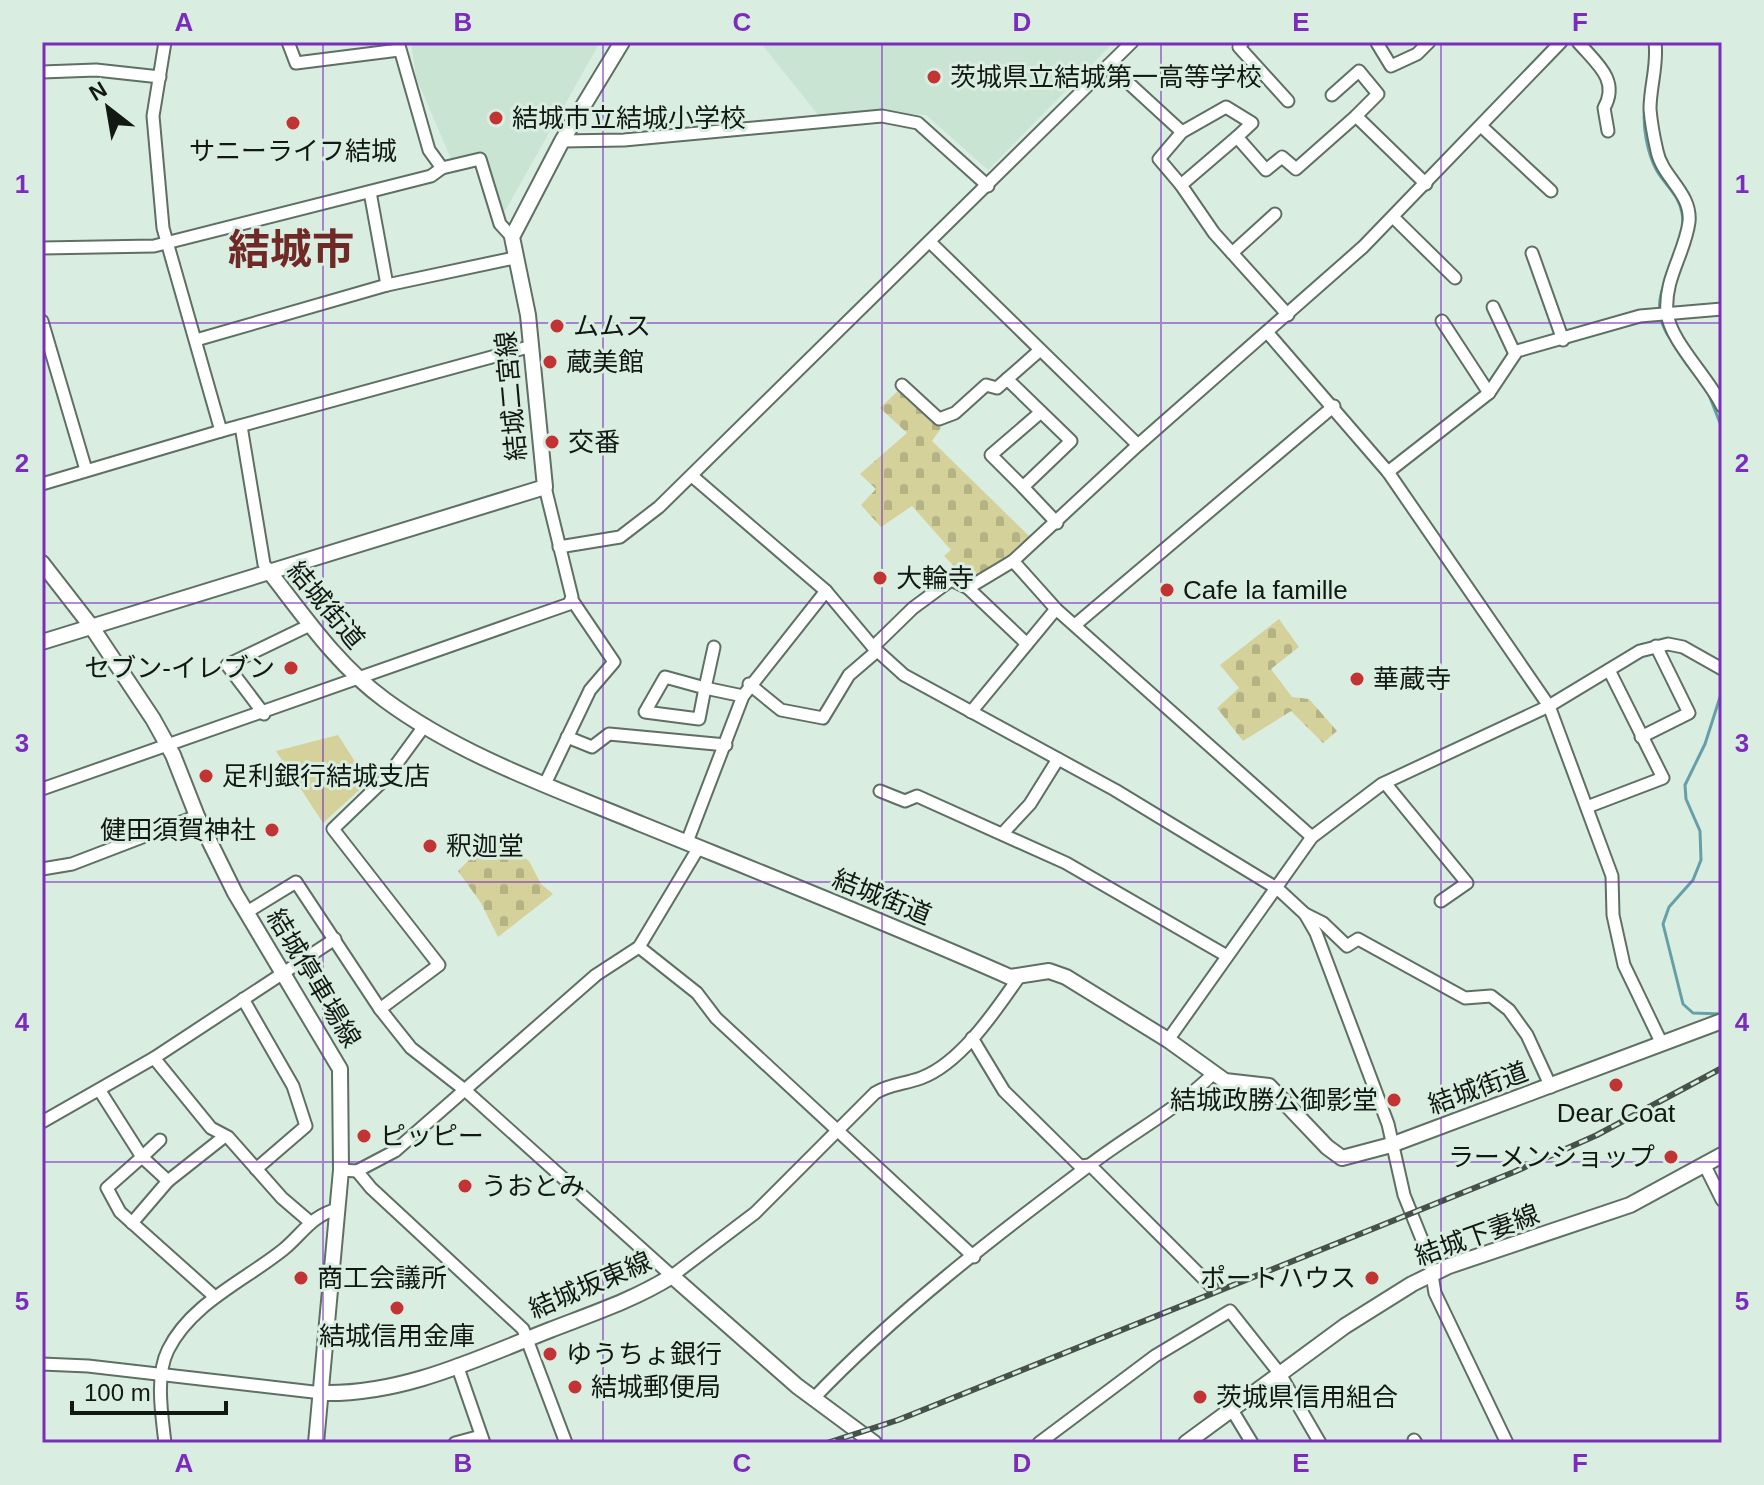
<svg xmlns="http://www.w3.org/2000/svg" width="1764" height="1485" viewBox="0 0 1764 1485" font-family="Helvetica,'Noto Sans JP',sans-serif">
	<defs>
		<pattern id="cemetery-stones" width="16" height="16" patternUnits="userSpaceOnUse" patternTransform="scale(2)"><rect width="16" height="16" fill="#d4d19a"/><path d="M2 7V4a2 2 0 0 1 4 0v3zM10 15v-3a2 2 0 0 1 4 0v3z" fill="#b5b384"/></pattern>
	</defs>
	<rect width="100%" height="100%" fill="#daede1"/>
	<g fill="#c9e4d3">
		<path d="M411,42H600L496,227L480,165L451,159L416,77Z"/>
		<path d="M760,42H1114L988,170L926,115L868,112L819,116Z"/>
	</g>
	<g fill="url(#cemetery-stones)">
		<path d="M899,390L941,428L932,441L1033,540L969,581L944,556L951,550L912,506L881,527L861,505L876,489L860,474L907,433L880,408Z"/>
		<path d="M1279,619L1299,647L1271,669L1292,697L1309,699L1337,731L1323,743L1291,711L1243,741L1217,708L1239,688L1220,665Z"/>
		<path d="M493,836L529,861L541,884L553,894L498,937L481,903L458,871Z"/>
	</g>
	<path fill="#d4d19a" d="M338,735L368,782L323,823L276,751Z"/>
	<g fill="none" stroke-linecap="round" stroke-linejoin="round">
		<g stroke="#679fa8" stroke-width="3">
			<path d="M1645,105C1642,125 1647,153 1657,171C1666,186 1679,195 1682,213C1690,256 1636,296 1672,341"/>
			<path d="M1707,390L1722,428"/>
			<path d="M1722,691L1705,744L1685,785L1686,799L1700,831L1701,860L1693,880L1669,907L1663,924L1683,1004L1693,1013L1722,1014"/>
		</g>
		<defs>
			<g id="minor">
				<path d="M165,42L153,116L163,228L221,431"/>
				<path d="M288,42L296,63L399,50"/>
				<path d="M398,42L429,150L442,168"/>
				<path d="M1243,42L1239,47L1288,101"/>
				<path d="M1578,42C1596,63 1620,80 1604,108L1608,131"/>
				<path d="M1655,42C1658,66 1650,86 1650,109C1651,122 1654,138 1657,151C1662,177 1692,193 1689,222C1685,253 1664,279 1667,312C1669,340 1709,378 1722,406"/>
				<path d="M1377,43L1391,66L1417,54L1429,42"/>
				<path d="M1109,65L1182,132L1226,107L1252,123L1237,137L1266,170L1282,157L1296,169L1356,116L1426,184"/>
				<path d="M42,72L96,70L160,77"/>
				<path d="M1332,95L1359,71L1378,94L1356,116"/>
				<path d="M1481,126L1551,191"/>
				<path d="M1182,132L1159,159L1181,185L1237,137"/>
				<path d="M562,141L624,140L882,116L918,123L988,186"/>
				<path d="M1181,185L1214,233L1288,315"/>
				<path d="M370,192L387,285"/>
				<path d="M1393,217L1455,278"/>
				<path d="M930,242L1138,445"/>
				<path d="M42,248L154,246L431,176L442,168L480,159L500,224L512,237"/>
				<path d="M1232,253L1275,214"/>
				<path d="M1532,253L1563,340"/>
				<path d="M1493,307L1515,354"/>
				<path d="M42,321L86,470"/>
				<path d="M1442,321L1489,393"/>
				<path d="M1267,332L1388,472L1549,706L1612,876L1613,915L1624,965L1662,1044"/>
				<path d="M196,340L387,285L514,258"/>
				<path d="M1007,379L1071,441L1023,487L1057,523"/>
				<path d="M902,385L939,419L955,413L986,385L997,388L1039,351"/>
				<path d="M241,426L264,564L268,570"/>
				<path d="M1388,472L1489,393L1517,351L1640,316L1722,309"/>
				<path d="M692,476L826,591L873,647L904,675L1115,790L1278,889L1305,914L1316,933L1388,1124L1404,1195L1429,1257L1435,1293L1507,1443"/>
				<path d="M42,484L221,431L532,346"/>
				<path d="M1023,487L991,455L1041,412"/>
				<path d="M559,547L620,537L659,507L1132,42"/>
				<path d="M1013,561L1056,609L1312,837"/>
				<path d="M968,588L1027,644"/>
				<path d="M1075,625L1334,406"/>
				<path d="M714,647L705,688L743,696"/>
				<path d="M873,647L913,608L951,580L968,588L1013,561L1138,445L1363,247L1561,42"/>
				<path d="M665,677L705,688L699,719L645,712Z"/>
				<path d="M749,684L781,710L823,718L849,675L877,651"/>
				<path d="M971,712L1056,609"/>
				<path d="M264,714L227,665L310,625"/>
				<path d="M567,737L592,747L609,734L726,745"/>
				<path d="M1641,737L1689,713L1656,646"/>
				<path d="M1385,783L1467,883L1441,901"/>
				<path d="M545,784L590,690L614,662L572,600"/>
				<path d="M42,789L569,604L572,597L545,487"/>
				<path d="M880,791L905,801L917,796L1066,863L1227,956"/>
				<path d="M1587,807L1663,778L1609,670"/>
				<path d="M1003,833L1030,804L1058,759"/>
				<path d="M687,842L743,696L826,591"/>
				<path d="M42,869L72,864L197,816"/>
				<path d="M247,912L296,882L380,1009L411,1048L466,1091L672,1276L755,1213L875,1093C890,1084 905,1084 921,1078C961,1063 996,1010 1019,977"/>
				<path d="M1305,914L1323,923L1347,946L1358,939L1465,998L1491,996L1509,1010L1527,1035L1551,1087"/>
				<path d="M639,947L697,993L716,1018L974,1257"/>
				<path d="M243,999L293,1086L306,1126L256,1169"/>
				<path d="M380,1009L439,965L333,829L387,777L425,725"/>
				<path d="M972,1038L1004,1091L1080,1166L1090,1165L1212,1287"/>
				<path d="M1168,1040L1312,837L1382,784L1549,706L1640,651L1668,644L1683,647L1722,669"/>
				<path d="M154,1058L211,1128L228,1137L282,1198L310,1222"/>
				<path d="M100,1091L142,1157L107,1188L120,1212L215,1297"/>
				<path d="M42,1122L154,1058L335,939"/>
				<path d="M160,1140L142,1157L168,1181L225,1136"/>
				<path d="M1705,1166L1722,1200"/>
				<path d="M341,1170L357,1171L395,1151L596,975L639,947L699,847"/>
				<path d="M357,1171L371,1188L523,1329L566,1443"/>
				<path d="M132,1223L168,1181"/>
				<path d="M42,1364L88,1366L322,1393"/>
				<path d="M457,1365L484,1443"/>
				<path d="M813,1399C896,1312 995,1236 1091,1164C1133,1132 1175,1111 1213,1074"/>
				<path d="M1232,1410L1252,1443"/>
				<path d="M1414,1440L1416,1443"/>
				<path d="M165,1443C162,1416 155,1376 168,1350C191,1303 246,1280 284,1249C303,1233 312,1215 338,1209"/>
				<path d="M455,1443L481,1436"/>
				<path d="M1039,1443L1155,1356L1230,1311L1280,1374L1320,1443"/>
			</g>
			<g id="major">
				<path d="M42,563L91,626L153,719L173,755L197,816L235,893L340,1069L341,1170L316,1443"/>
				<path d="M268,570C304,616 337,665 385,700C461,756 554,788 641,824C764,874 888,923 1010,977L1049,971L1066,977L1168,1040L1225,1081L1269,1086L1327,1147L1342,1158L1391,1145L1722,1021"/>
				<path d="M42,642L545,487L528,315L512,237L562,141L622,42"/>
				<path d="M322,1393C403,1395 476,1359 550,1330C591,1314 634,1300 672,1276L797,1386L874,1443"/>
				<path d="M1186,1443L1345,1326L1412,1284L1449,1266L1630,1205L1722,1155"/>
			</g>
		</defs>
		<use href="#minor" stroke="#5e6f64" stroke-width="15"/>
		<use href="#major" stroke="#5e6f64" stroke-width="18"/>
		<use href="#minor" stroke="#fff" stroke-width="11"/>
		<use href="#major" stroke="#fff" stroke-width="14"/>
		<defs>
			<path id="rail" d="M827,1443L898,1420L1514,1172L1597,1135L1722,1068"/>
		</defs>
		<use href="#rail" stroke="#47514b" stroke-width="6"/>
		<use href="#rail" stroke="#daede1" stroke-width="3" stroke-dasharray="9" stroke-linecap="butt"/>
	</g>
	<path fill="none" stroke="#7b2cbf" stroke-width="2" stroke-opacity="0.55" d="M323,42V1443M603,42V1443M882,42V1443M1161,42V1443M1441,42V1443M42,323H1722M42,603H1722M42,882H1722M42,1162H1722"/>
	<g fill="#c23333" stroke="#daede1" stroke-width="3">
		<circle cx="934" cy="77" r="8"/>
		<circle cx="496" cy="118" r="8"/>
		<circle cx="293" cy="123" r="8"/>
		<circle cx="557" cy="326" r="8"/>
		<circle cx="550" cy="362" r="8"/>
		<circle cx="552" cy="442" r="8"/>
		<circle cx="880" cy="578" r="8"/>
		<circle cx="1167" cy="590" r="8"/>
		<circle cx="291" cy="668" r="8"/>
		<circle cx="1357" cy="679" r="8"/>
		<circle cx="206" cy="776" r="8"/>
		<circle cx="272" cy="830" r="8"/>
		<circle cx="430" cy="846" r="8"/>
		<circle cx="1616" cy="1085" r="8"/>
		<circle cx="1394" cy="1100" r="8"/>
		<circle cx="364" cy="1136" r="8"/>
		<circle cx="1671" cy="1157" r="8"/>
		<circle cx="465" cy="1186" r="8"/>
		<circle cx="301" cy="1278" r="8"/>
		<circle cx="1372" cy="1278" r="8"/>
		<circle cx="397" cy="1308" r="8"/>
		<circle cx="550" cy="1354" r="8"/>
		<circle cx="575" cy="1387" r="8"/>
		<circle cx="1200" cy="1397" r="8"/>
	</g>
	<g text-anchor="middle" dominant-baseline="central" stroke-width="6" stroke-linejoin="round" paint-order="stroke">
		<g font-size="26" fill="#121915" stroke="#daede1" text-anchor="start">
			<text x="950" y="77">茨城県立結城第一高等学校</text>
			<text x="512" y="118">結城市立結城小学校</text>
			<text x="293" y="151" text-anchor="middle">サニーライフ結城</text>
			<text x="573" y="326">ムムス</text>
			<text x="566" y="362">蔵美館</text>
			<text x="568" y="442">交番</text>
			<text x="896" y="578">大輪寺</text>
			<text x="1183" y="590">Cafe la famille</text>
			<text x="275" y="668" text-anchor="end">セブン-イレブン</text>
			<text x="1373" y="679">華蔵寺</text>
			<text x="222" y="776">足利銀行結城支店</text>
			<text x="256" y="830" text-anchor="end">健田須賀神社</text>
			<text x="446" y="846">釈迦堂</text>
			<text x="1378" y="1100" text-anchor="end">結城政勝公御影堂</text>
			<text x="1616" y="1113" text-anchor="middle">Dear Coat</text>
			<text x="380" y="1136">ピッピー</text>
			<text x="1655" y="1157" text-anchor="end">ラーメンショップ</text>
			<text x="481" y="1186">うおとみ</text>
			<text x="317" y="1278">商工会議所</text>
			<text x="1356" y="1278" text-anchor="end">ポートハウス</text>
			<text x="397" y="1336" text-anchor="middle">結城信用金庫</text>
			<text x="566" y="1354">ゆうちょ銀行</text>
			<text x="591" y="1387">結城郵便局</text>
			<text x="1216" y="1397">茨城県信用組合</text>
		</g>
		<g font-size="26" fill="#121915" stroke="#daede1">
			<text transform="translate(511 396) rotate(-95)">結城二宮線</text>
			<text transform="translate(326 605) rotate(50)">結城街道</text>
			<text transform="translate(882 897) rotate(22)">結城街道</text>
			<text transform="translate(314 978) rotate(59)">結城停車場線</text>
			<text transform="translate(1478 1088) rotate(-20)">結城街道</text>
			<text transform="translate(1477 1235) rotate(-20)">結城下妻線</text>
			<text transform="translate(590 1285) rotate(-23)">結城坂東線</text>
		</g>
		<g font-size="42" font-weight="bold" fill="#6f2926" stroke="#daede1">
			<text x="291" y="249">結城市</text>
		</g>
	</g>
	<rect width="1764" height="1485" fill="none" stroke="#daede1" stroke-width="88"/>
	<g transform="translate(108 108) rotate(329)" stroke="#daede1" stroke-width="6" paint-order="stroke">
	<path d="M0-6L14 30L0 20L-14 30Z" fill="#121915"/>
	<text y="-12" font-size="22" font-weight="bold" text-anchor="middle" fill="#121915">N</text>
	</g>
	<path d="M72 1401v12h154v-12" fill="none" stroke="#121915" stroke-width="4"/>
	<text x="84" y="1401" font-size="24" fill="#121915" stroke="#daede1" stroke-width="6" paint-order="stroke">100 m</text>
	<rect x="44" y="44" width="1676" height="1397" fill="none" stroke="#7b2cbf" stroke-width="3"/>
	<g font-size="26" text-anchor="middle" font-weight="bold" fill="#7b2cbf">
		<text x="184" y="31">A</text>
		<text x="463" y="31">B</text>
		<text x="742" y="31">C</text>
		<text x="1022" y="31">D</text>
		<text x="1301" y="31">E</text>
		<text x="1580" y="31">F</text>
		<text x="22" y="193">1</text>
		<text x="1742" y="193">1</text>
		<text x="22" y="472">2</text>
		<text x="1742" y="472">2</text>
		<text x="22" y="752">3</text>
		<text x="1742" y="752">3</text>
		<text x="22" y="1031">4</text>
		<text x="1742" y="1031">4</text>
		<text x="22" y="1310">5</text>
		<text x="1742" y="1310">5</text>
		<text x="184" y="1472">A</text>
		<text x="463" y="1472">B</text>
		<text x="742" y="1472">C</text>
		<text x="1022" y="1472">D</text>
		<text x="1301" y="1472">E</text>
		<text x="1580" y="1472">F</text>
	</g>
</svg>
